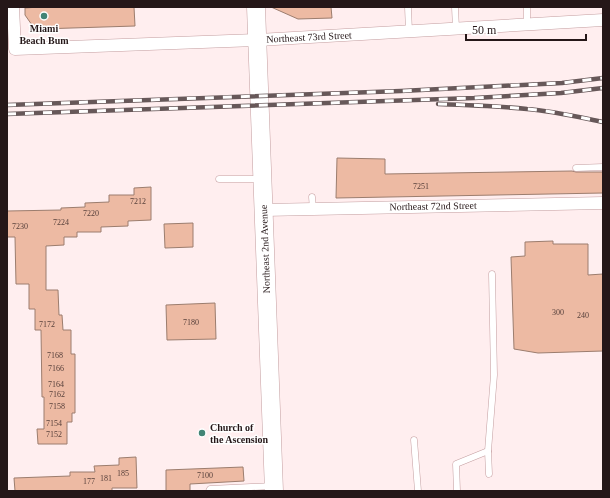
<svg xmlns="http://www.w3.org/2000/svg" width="610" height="498" viewBox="0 0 610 498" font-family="'Times New Roman',serif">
	<rect width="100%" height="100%" fill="#ffeeef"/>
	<g fill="#edbaa3" stroke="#9c7d6e">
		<path d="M39,7H134L135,26L40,29L32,25L25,15V8Z"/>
		<path d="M271,7H331L332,18L298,19Z"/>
		<path d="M337,158L385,159V174L572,171L576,172H603V193L336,198Z"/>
		<path d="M151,187V220L128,221V226L101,227V232H77V237H64V245L46,246V290H58L59,315H62L63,330H71V354H75V413H72V422H67V444H38L37,429H44V397H42L41,330H35V309H29V284H16L15,237H7V211L61,210V208L85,207V203L109,202V195H134V188Z"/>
		<path d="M193,223V247L165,248L164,224Z"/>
		<path d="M553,241V244H588V275L603,274V351L538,353L514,349L511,257L525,256V242Z"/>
		<path d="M215,303L216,339L167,340L166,305Z"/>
		<path d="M136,457L137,488H112V491H15L14,478L70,476V472H95L94,466L119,465V458Z"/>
		<path d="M243,467L244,481L190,484V491H166V470Z"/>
	</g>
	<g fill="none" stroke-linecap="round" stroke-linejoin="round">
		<defs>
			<g id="lane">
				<path d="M408,7L409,32"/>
				<path d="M455,7L456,29"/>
				<path d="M527,7V25"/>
				<path d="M576,168L603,167"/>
				<path d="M219,179H261"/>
				<path d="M312,197L313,209"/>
				<path d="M414,440L418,491"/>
				<path d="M489,474L488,451L494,375L492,274"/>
				<path d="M209,491L210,489L273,486"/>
				<path d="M457,491L456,464L488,451"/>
			</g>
			<g id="street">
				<path d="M13,7L15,49L258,40L603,20"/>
				<path d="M264,210L603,203"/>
			</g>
			<path id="secondary" d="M256,7L274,491"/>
		</defs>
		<use href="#lane" stroke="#c49ea0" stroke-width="7"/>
		<use href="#street" stroke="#c49ea0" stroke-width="13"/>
		<use href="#secondary" stroke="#c49ea0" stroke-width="19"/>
		<use href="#lane" stroke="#fff" stroke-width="6"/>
		<use href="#street" stroke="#fff" stroke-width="12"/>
		<use href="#secondary" stroke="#fff" stroke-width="18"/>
		<defs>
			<g id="rail">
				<path d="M438,104C468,105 498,106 527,109C553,111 578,117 603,122"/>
				<path d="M7,105L401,91L562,83L603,78"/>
				<path d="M7,114L474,98L561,93L603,88"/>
			</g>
		</defs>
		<use href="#rail" stroke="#675859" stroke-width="4.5"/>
		<use href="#rail" stroke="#fff" stroke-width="3" stroke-dasharray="9" stroke-linecap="butt"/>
	</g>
	<g fill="#428475" stroke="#fff" stroke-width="1.5">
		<circle cx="44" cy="16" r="4"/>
		<circle cx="202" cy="433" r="4"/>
	</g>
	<g text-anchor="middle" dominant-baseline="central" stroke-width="3" stroke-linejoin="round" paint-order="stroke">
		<g font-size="8" fill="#57403b">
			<text x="421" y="186">7251</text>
			<text x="138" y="201">7212</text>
			<text x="91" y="213">7220</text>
			<text x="61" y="222">7224</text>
			<text x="20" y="226">7230</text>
			<text x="558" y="312">300</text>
			<text x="583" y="315">240</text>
			<text x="191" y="322">7180</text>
			<text x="47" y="324">7172</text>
			<text x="55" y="355">7168</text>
			<text x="56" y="368">7166</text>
			<text x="56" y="384">7164</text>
			<text x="57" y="394">7162</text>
			<text x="57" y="406">7158</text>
			<text x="54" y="423">7154</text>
			<text x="54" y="434">7152</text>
			<text x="123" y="473">185</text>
			<text x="205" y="475">7100</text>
			<text x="106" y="478">181</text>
			<text x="89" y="481">177</text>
		</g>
		<g font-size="10" font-weight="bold" fill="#251718" stroke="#fff">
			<text x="44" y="28">Miami<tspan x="44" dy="12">Beach Bum</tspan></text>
			<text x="210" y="427" text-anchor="start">Church of<tspan x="210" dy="12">the Ascension</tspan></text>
		</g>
		<g font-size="10" fill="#251718" stroke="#fff">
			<text transform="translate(309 37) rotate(-3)">Northeast 73rd Street</text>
			<text transform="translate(433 206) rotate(-1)">Northeast 72nd Street</text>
			<text transform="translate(265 249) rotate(-92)">Northeast 2nd Avenue</text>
		</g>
	</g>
	<rect width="610" height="498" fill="none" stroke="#251718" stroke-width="16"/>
	<path d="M466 34v6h120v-6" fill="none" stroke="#251718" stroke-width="2"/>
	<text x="472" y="34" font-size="12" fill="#251718" stroke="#ffffff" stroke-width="3" paint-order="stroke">50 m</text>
</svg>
